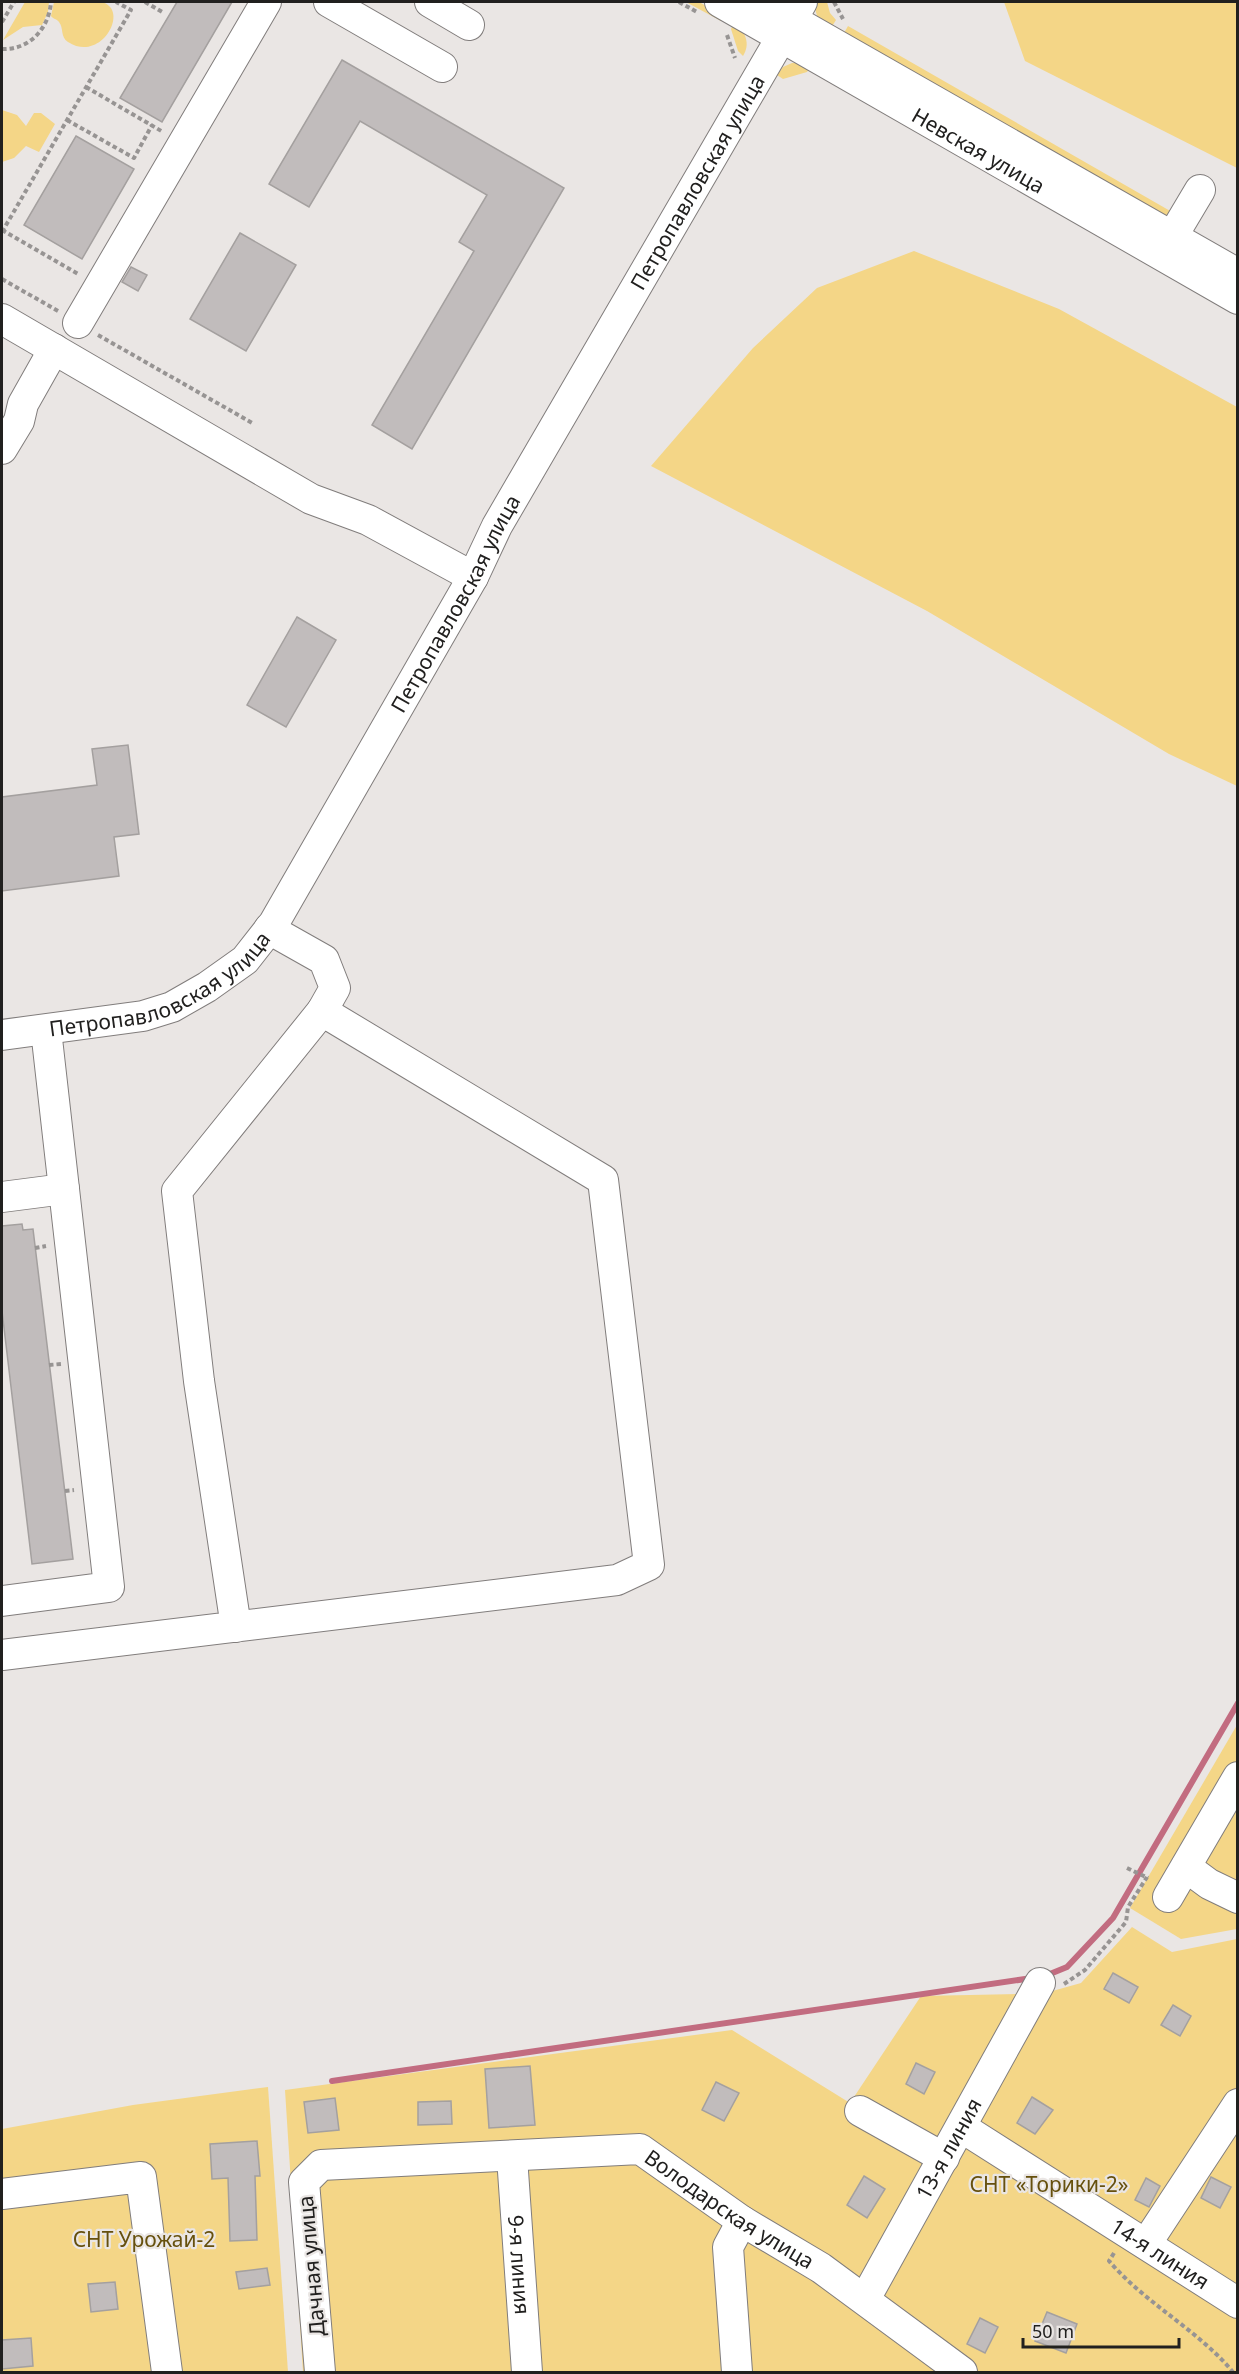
<svg xmlns="http://www.w3.org/2000/svg" width="1239" height="2374" viewBox="0 0 1239 2374" font-family="'Noto Sans',sans-serif">
	<rect width="100%" height="100%" fill="#eae6e4"/>
	<g fill="#f4d687">
		<path d="M25,2H49L48,12L42,25L23,27L3,40Z"/>
		<path d="M54,2C68,1 87,0 101,2C131,8 102,64 68,42C60,37 64,28 59,22C57,19 53,19 51,16Z"/>
		<path d="M686,2H699L724,16L721,21Z"/>
		<path d="M813,2H827L830,13L836,20L831,28L818,19Z"/>
		<path d="M1004,2H1237V168L1025,61Z"/>
		<path d="M734,23C745,31 751,43 743,56L738,51L731,29Z"/>
		<path d="M848,26L1172,212L1169,219L844,33Z"/>
		<path d="M792,63H803L810,67L807,72L783,79L777,75L783,67Z"/>
		<path d="M2,110L17,115L26,126L34,113H41L55,124L39,152L26,146L14,158L2,162Z"/>
		<path d="M914,251L1059,309L1237,407V786L1169,754L927,611L651,466L753,348L817,288Z"/>
		<path d="M1237,1725V1929L1181,1939L1130,1908Z"/>
		<path d="M1132,1927L1172,1952L1237,1939V2372H303L285,2090L732,2030L850,2103L921,1996L1021,1994L1031,1997L1081,1983Z"/>
		<path d="M268,2087L288,2372H2V2129L133,2105Z"/>
	</g>
	<g fill="none" stroke-linecap="round" stroke-linejoin="round">
		<g stroke="#c26c80" stroke-width="6">
			<path d="M1045,1976L1067,1967L1113,1918L1238,1703"/>
			<path d="M332,2081L1032,1978"/>
		</g>
	</g>
	<g fill="#c1bcbc" stroke="#a4a09f" stroke-width="1.5">
		<path d="M177,2H232L162,122L120,98Z"/>
		<path d="M342,60L564,188L412,449L372,425L474,251L459,242L487,195L360,121L309,207L269,184Z"/>
		<path d="M76,136L134,169L82,259L24,225Z"/>
		<path d="M240,233L296,265L246,351L190,319Z"/>
		<path d="M131,267L147,275L138,291L122,282Z"/>
		<path d="M297,617L336,640L286,727L247,705Z"/>
		<path d="M128,745L139,834L114,837L119,876L2,891V797L97,785L92,749Z"/>
		<path d="M22,1224L23,1230L33,1229L73,1559L32,1564L2,1311V1226Z"/>
		<path d="M1113,1973L1138,1987L1129,2003L1104,1989Z"/>
		<path d="M1173,2005L1191,2016L1180,2036L1161,2025Z"/>
		<path d="M916,2063L935,2072L924,2094L906,2084Z"/>
		<path d="M530,2066L535,2125L489,2128L485,2069Z"/>
		<path d="M716,2082L739,2093L724,2121L702,2110Z"/>
		<path d="M1032,2097L1053,2110L1035,2134L1017,2123Z"/>
		<path d="M335,2098L339,2130L308,2133L304,2102Z"/>
		<path d="M451,2101L452,2124L418,2125V2102Z"/>
		<path d="M257,2141L260,2176H255L257,2240L230,2241L228,2178L212,2179L210,2144Z"/>
		<path d="M864,2176L885,2189L867,2218L847,2205Z"/>
		<path d="M1211,2177L1231,2187L1220,2208L1201,2198Z"/>
		<path d="M1146,2178L1160,2186L1149,2207L1135,2200Z"/>
		<path d="M267,2268L270,2285L239,2289L236,2272Z"/>
		<path d="M115,2282L118,2309L91,2312L88,2284Z"/>
		<path d="M1047,2312L1077,2324L1066,2353L1035,2341Z"/>
		<path d="M980,2318L998,2327L985,2353L967,2344Z"/>
		<path d="M31,2338L33,2366L2,2369V2340Z"/>
	</g>
	<g fill="none" stroke-linecap="round" stroke-linejoin="round">
		<defs>
			<g id="minor">
				<path d="M329,2L442,67"/>
				<path d="M430,2L469,25"/>
				<path id="s1" d="M720,2L1238,299"/>
				<path d="M761,2L1238,274"/>
				<path d="M1172,237L1200,190"/>
				<path d="M2,319L311,499L368,520L473,577"/>
				<path d="M78,323L266,2"/>
				<path d="M2,449L19,421L23,404L54,349"/>
				<path d="M269,929L324,960L335,988L322,1011"/>
				<path id="s2" d="M2,1035L143,1016L172,1007L207,987L245,960L274,923L473,577L497,526L802,2"/>
				<path d="M2,1197L64,1189"/>
				<path d="M2,1601L109,1587L46,1030"/>
				<path d="M2,1655L617,1580L649,1565L603,1180L322,1011L177,1191L199,1381L236,1627"/>
				<path d="M1186,1867L1209,1884L1238,1898"/>
				<path d="M1168,1897L1238,1777"/>
				<path d="M860,2111L944,2158"/>
				<path id="s3" d="M961,2127L1238,2303"/>
				<path id="s4" d="M512,2157L527,2372"/>
				<path d="M2,2194L141,2177L167,2372"/>
				<path d="M1146,2244L1238,2104"/>
				<path id="s5" d="M865,2299L1040,1983"/>
				<path id="s6" d="M320,2372L304,2182L321,2165L640,2149L742,2221L821,2268L962,2372"/>
				<path d="M737,2372L728,2247L742,2221"/>
			</g>
		</defs>
		<use href="#minor" stroke="#817d7c" stroke-width="32"/>
		<g stroke="#979493" stroke-width="4" stroke-dasharray="4.5 3" stroke-linecap="butt">
			<path d="M145,2L164,13"/>
			<path d="M679,2L697,12"/>
			<path d="M834,2L843,19"/>
			<path d="M2,22L14,2"/>
			<path d="M727,35L735,58"/>
			<path d="M2,49C30,50 49,28 51,2"/>
			<path d="M86,87L163,132"/>
			<path d="M67,120L134,158L152,125"/>
			<path d="M2,230L78,274"/>
			<path d="M2,232L131,10L116,2"/>
			<path d="M2,279L58,311"/>
			<path d="M98,335L254,424"/>
			<path d="M35,1248L46,1246"/>
			<path d="M49,1365L61,1364"/>
			<path d="M65,1491L74,1490"/>
			<path d="M1127,1868L1148,1878"/>
			<path d="M1064,1984L1085,1970L1126,1922L1128,1907L1147,1877"/>
			<path d="M1114,2253L1109,2261C1146,2304 1198,2330 1233,2372"/>
		</g>
		<use href="#minor" stroke="#fff" stroke-width="30"/>
	</g>
	<g text-anchor="middle" dominant-baseline="central" stroke-width="4.5" stroke-linejoin="round" paint-order="stroke">
		<g font-size="21" fill="#21201f" stroke="#eae6e4">
			<text stroke="none"><textPath href="#s1" startOffset="298">Невская улица</textPath></text>
			<text stroke="none"><textPath href="#s2" startOffset="1160">Петропавловская улица</textPath></text>
			<text stroke="none"><textPath href="#s2" startOffset="674">Петропавловская улица</textPath></text>
			<text stroke="none"><textPath href="#s2" startOffset="170">Петропавловская улица</textPath></text>
			<text stroke="none"><textPath href="#s5" startOffset="172">13-я линия</textPath></text>
			<text stroke="none"><textPath href="#s6" startOffset="642">Володарская улица</textPath></text>
			<text stroke="none"><textPath href="#s3" startOffset="236">14-я линия</textPath></text>
			<text stroke="none"><textPath href="#s4" startOffset="108">9-я линия</textPath></text>
			<text transform="translate(311 2266) rotate(-95)">Дачная улица</text>
		</g>
		<g font-size="21" fill="#66500d" stroke="#eae6e4">
			<text x="1049" y="2184">СНТ «Торики-2»</text>
			<text x="144" y="2239">СНТ Урожай-2</text>
		</g>
	</g>
	<rect width="1239" height="2374" fill="none" stroke="#21201f" stroke-width="6"/>
	<path d="M1023 2338v9h156v-9" fill="none" stroke="#21201f" stroke-width="3"/>
	<text x="1032" y="2338" font-size="18" fill="#21201f" stroke="#eae6e4" stroke-width="4.5" paint-order="stroke">50 m</text>
</svg>
